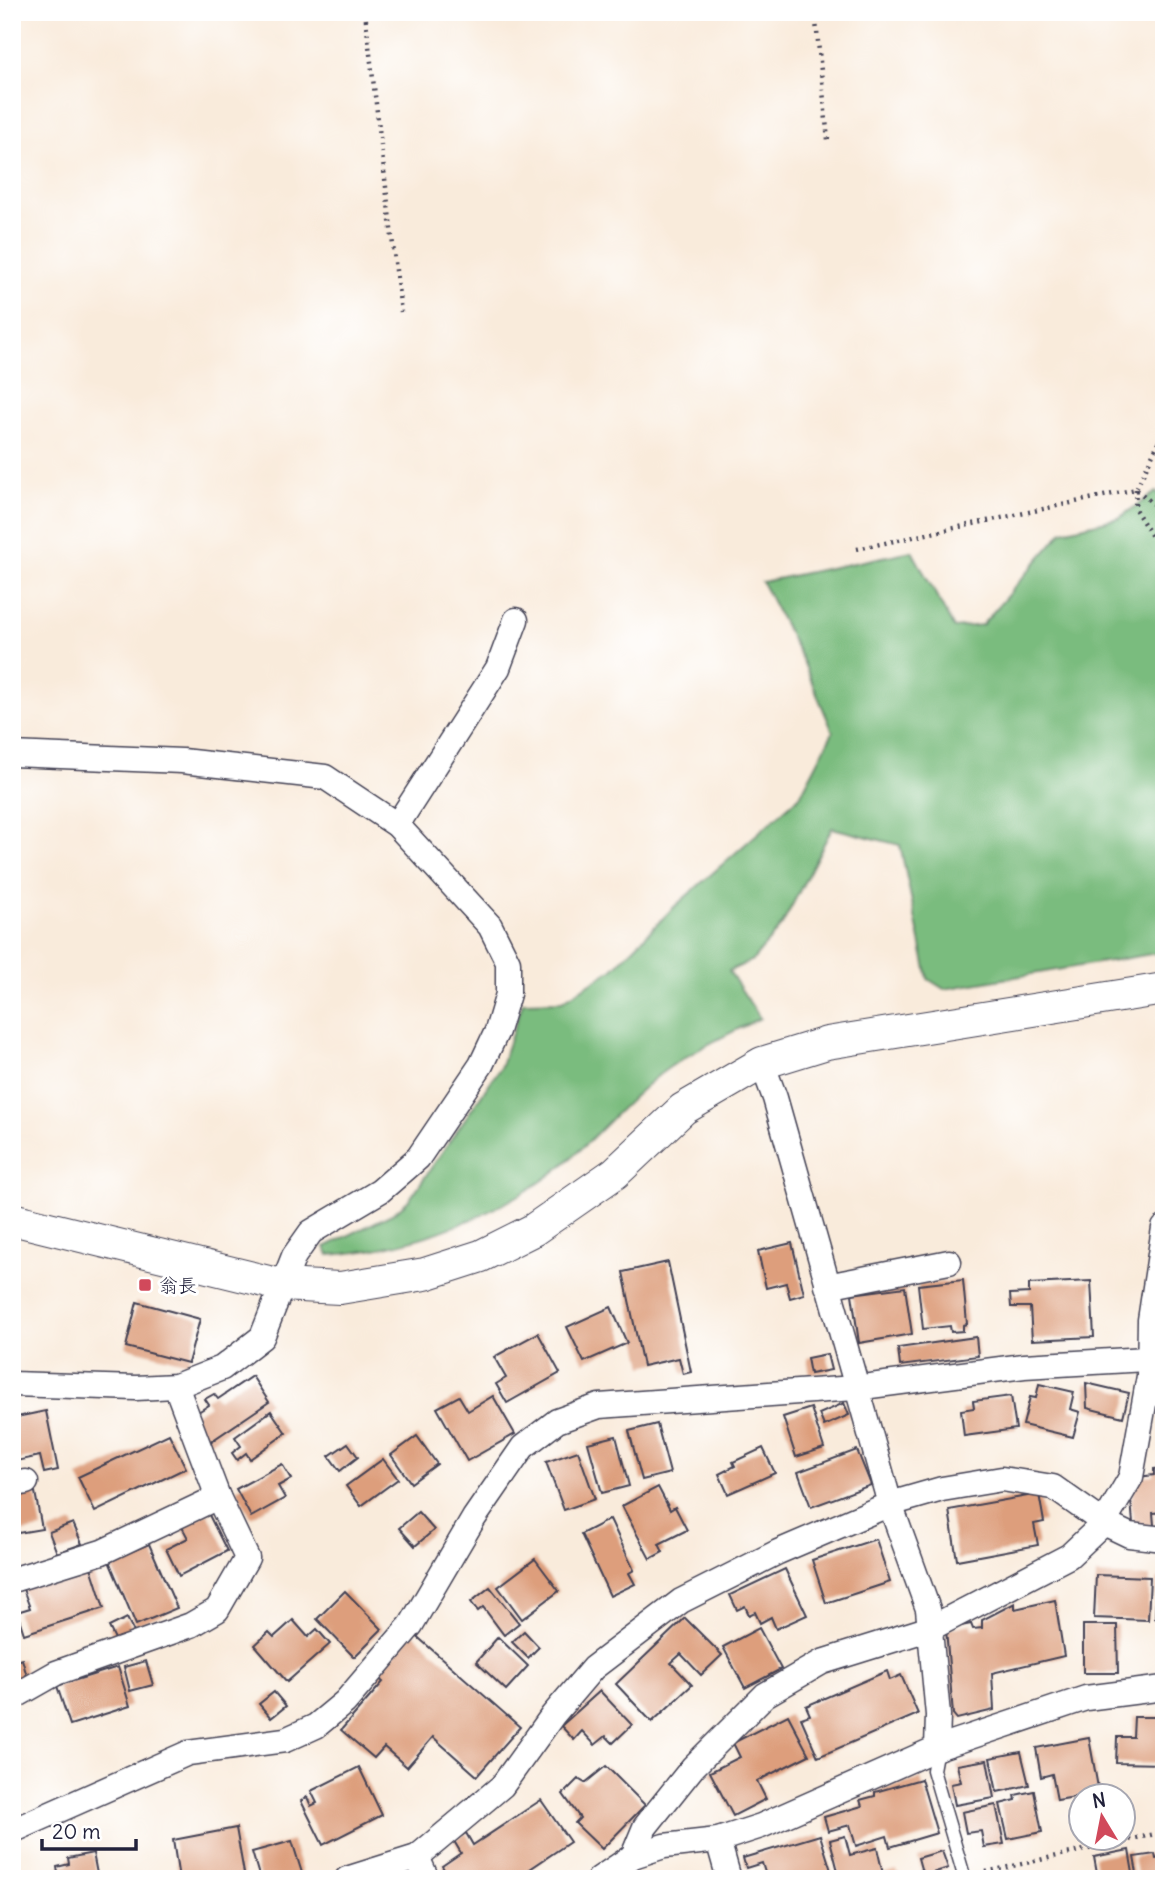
<svg xmlns="http://www.w3.org/2000/svg" width="1176" height="1891" viewBox="0 0 1176 1891" font-family="Delius,'Klee One',sans-serif">
	<rect width="100%" height="100%" fill="#fff"/>
	<filter id="ink" filterUnits="userSpaceOnUse"><feTurbulence type="fractalNoise" baseFrequency=".0143" numOctaves="2"/><feDisplacementMap in="SourceGraphic" scale="14" xChannelSelector="R" yChannelSelector="G"/><feConvolveMatrix kernelMatrix="1 2 1 2 8 2 1 2 1" color-interpolation-filters="sRGB"/></filter>
	<filter id="wash" filterUnits="userSpaceOnUse"><feTurbulence type="fractalNoise" baseFrequency=".00686" numOctaves="4" result="noise"/><feDisplacementMap in="SourceGraphic" scale="28" xChannelSelector="R" yChannelSelector="G"/><feGaussianBlur stdDeviation="1.57" result="paint"/><feColorMatrix in="noise" values="0 0 0 0 0 0 0 0 0 0 0 0 0 0 0 0 0 1.4 0 .05"/><feComposite in="paint" operator="in"/></filter>
	<g filter="url(#wash)">
		<rect width="100%" height="100%" fill="#f9ebdb"/>
		<path fill="#7abc7e" stroke="#4e6f5c" stroke-width="2" d="M1156,492L1164,500V952L944,989L928,979L900,845L832,828L782,925L753,960L729,971L760,1018C729,1034 695,1049 667,1069C621,1102 586,1152 539,1183C478,1223 402,1250 329,1255L325,1247L394,1213L409,1200L500,1068L523,1002L562,1001L613,969L673,908L800,796L833,732L803,661L762,582L912,551L954,628L982,625L1063,531L1119,518Z"/>
		<g id="blocks">
			<g fill="#dd9e7b">
				<path d="M792,1243L804,1294L790,1298L786,1283L766,1288L758,1251Z"/>
				<path d="M668,1262L691,1372L683,1374L679,1358L643,1366L623,1272Z"/>
				<path d="M963,1280L967,1324L963,1325V1331L951,1332L950,1326L923,1329L918,1285Z"/>
				<path d="M1091,1281L1094,1337L1032,1340L1030,1307H1011L1010,1294L1029,1293V1284Z"/>
				<path d="M905,1287L912,1334L859,1343L852,1294Z"/>
				<path d="M137,1302L200,1319L188,1363L126,1347Z"/>
				<path d="M611,1307L627,1343L584,1362L567,1327Z"/>
				<path d="M538,1333L560,1373L507,1403L496,1384L506,1378L494,1357Z"/>
				<path d="M976,1337L978,1356L900,1366L898,1348Z"/>
				<path d="M827,1354L831,1370L810,1374L807,1358Z"/>
				<path d="M252,1376L269,1402L210,1442L192,1416L209,1405L205,1399L214,1394L218,1399Z"/>
				<path d="M1086,1383L1129,1393L1123,1417L1087,1408Z"/>
				<path d="M1039,1384L1074,1392L1070,1409L1080,1412L1073,1437L1023,1425L1030,1397L1036,1398Z"/>
				<path d="M459,1396L468,1411L493,1396L515,1434L467,1461L437,1408Z"/>
				<path d="M1011,1396L1016,1429L964,1436L961,1410L974,1408L973,1401Z"/>
				<path d="M844,1403L849,1415L824,1426L819,1414Z"/>
				<path d="M811,1408L824,1448L796,1457L783,1417Z"/>
				<path d="M46,1411L58,1470L44,1473L40,1456L12,1462V1418Z"/>
				<path d="M271,1411L286,1433L250,1459L246,1453L237,1460L232,1453L241,1446L235,1437Z"/>
				<path d="M657,1424L670,1473L642,1480L629,1431Z"/>
				<path d="M169,1434L186,1468L95,1512L78,1477Z"/>
				<path d="M417,1436L437,1464L411,1483L391,1455Z"/>
				<path d="M616,1436L629,1486L602,1493L588,1443Z"/>
				<path d="M348,1443L358,1457L340,1471L329,1456Z"/>
				<path d="M763,1448L775,1473L728,1494L719,1474L735,1466L733,1462Z"/>
				<path d="M857,1450L871,1485L811,1507L798,1472Z"/>
				<path d="M578,1451L595,1499L564,1510L546,1462Z"/>
				<path d="M383,1459L398,1479L361,1506L346,1486Z"/>
				<path d="M282,1464L291,1479L278,1486L285,1498L251,1517L236,1489Z"/>
				<path d="M1164,1468V1512L1153,1513L1154,1525L1143,1527L1133,1523L1131,1500L1138,1477L1154,1475V1469Z"/>
				<path d="M658,1487L670,1510L675,1507L687,1530L659,1544L663,1552L650,1559L622,1506Z"/>
				<path d="M35,1492L42,1529L12,1534V1496Z"/>
				<path d="M1039,1494L1044,1522L1034,1524L1038,1545L957,1560L949,1510Z"/>
				<path d="M418,1512L434,1530L415,1546L399,1528Z"/>
				<path d="M208,1513L227,1551L179,1576L166,1549L188,1538L182,1527Z"/>
				<path d="M610,1519L634,1570L629,1573L635,1584L610,1596L581,1534Z"/>
				<path d="M73,1523L82,1544L57,1553L49,1532Z"/>
				<path d="M876,1539L890,1582L826,1603L812,1560Z"/>
				<path d="M149,1544L177,1608L136,1625L109,1561Z"/>
				<path d="M535,1559L559,1591L522,1619L498,1587Z"/>
				<path d="M91,1567L104,1608L24,1634L17,1612L30,1608L23,1589Z"/>
				<path d="M785,1569L807,1615L776,1629L771,1617L760,1623L755,1612L749,1615L745,1606L737,1610L730,1595Z"/>
				<path d="M1096,1575L1150,1577L1148,1620L1094,1618Z"/>
				<path d="M1157,1579L1164,1580V1619H1155Z"/>
				<path d="M490,1587L519,1623L504,1635L483,1607L478,1611L471,1602Z"/>
				<path d="M345,1591L382,1629L354,1657L317,1619Z"/>
				<path d="M1055,1600L1064,1656L992,1673L994,1710L957,1719L953,1714L946,1629L971,1624L973,1629L982,1628V1620L1015,1603V1609Z"/>
				<path d="M127,1618L134,1632L116,1641L109,1627Z"/>
				<path d="M685,1618L722,1655L701,1675L681,1654L671,1663L692,1685L652,1722L616,1684Z"/>
				<path d="M293,1620L308,1637L317,1629L330,1644L287,1682L255,1645L269,1632L274,1637Z"/>
				<path d="M1083,1625H1117L1118,1673H1083Z"/>
				<path d="M759,1628L781,1669L745,1688L723,1647Z"/>
				<path d="M524,1631L539,1647L528,1658L512,1642Z"/>
				<path d="M413,1633L520,1727L477,1776L433,1737L407,1767L384,1747L374,1758L341,1730L383,1682L376,1676Z"/>
				<path d="M498,1637L528,1666L506,1690L476,1662Z"/>
				<path d="M22,1659L28,1680L12,1684V1662Z"/>
				<path d="M146,1661L153,1685L130,1691L124,1667Z"/>
				<path d="M118,1667L130,1706L70,1725L57,1686Z"/>
				<path d="M887,1671L890,1680L901,1675L918,1714L818,1757L801,1718L810,1715L806,1706Z"/>
				<path d="M600,1691L632,1725L613,1743L606,1736L595,1745L582,1731L574,1740L561,1726Z"/>
				<path d="M274,1692L286,1706L271,1718L259,1704Z"/>
				<path d="M788,1715L809,1755L757,1781L766,1799L733,1816L710,1772L740,1757L733,1743Z"/>
				<path d="M1134,1717H1164V1764L1116,1763L1117,1737H1133Z"/>
				<path d="M1089,1738L1099,1793L1057,1800L1052,1774L1041,1777L1036,1748Z"/>
				<path d="M1021,1752L1029,1785L997,1792L990,1758Z"/>
				<path d="M987,1760L994,1798L955,1805L951,1784L961,1782L957,1765Z"/>
				<path d="M606,1766L645,1805L602,1849L575,1823L580,1818L563,1794L578,1779L585,1783Z"/>
				<path d="M359,1767L382,1815L323,1845L301,1801L307,1797L311,1806L317,1803L311,1791Z"/>
				<path d="M921,1779L937,1833L890,1847L887,1836L856,1846L850,1825L828,1831L824,1817L862,1806L860,1800L875,1796V1792Z"/>
				<path d="M1034,1791L1042,1832L1008,1839L1000,1804L1016,1800L1015,1795Z"/>
				<path d="M541,1800L570,1842L515,1879H450L442,1866L461,1853L454,1841L466,1833L473,1845Z"/>
				<path d="M996,1805L1004,1844L984,1847L981,1831L966,1833L962,1812Z"/>
				<path d="M236,1828L245,1879H216L215,1873L179,1879L173,1840Z"/>
				<path d="M820,1835L833,1877L767,1879L762,1863L746,1868L743,1858Z"/>
				<path d="M845,1836L850,1855L877,1848L883,1874L897,1871L899,1879H840L830,1840Z"/>
				<path d="M292,1841L302,1873L282,1879H260L252,1852Z"/>
				<path d="M1129,1850L1134,1879H1098L1094,1857Z"/>
				<path d="M942,1851L948,1868L923,1876L918,1858Z"/>
				<path d="M93,1853L98,1879H59L57,1867L69,1864L68,1858Z"/>
				<path d="M1155,1854L1156,1859L1164,1858V1879H1138L1134,1857Z"/>
			</g>
		</g>
	</g>
	<g filter="url(#ink)">
		<use href="#blocks" fill-opacity="0" stroke="#424053" stroke-width="2"/>
		<g fill="none" stroke-linecap="round" stroke-linejoin="round">
			<defs>
				<path id="service" d="M937,1748L933,1770L965,1879"/>
				<g id="minor">
					<path d="M12,754L182,761L325,777L397,825L490,926L508,962V994L497,1031L481,1065L418,1158L380,1191L311,1232L294,1256L262,1337L222,1368L176,1386L136,1388L12,1384"/>
					<path d="M397,825L498,668L516,620"/>
					<path d="M762,1063L775,1098L890,1504L928,1609L938,1715L937,1748"/>
					<path d="M1164,1228L1150,1320L1149,1376L1131,1477L1104,1523L1129,1535L1164,1539"/>
					<path d="M827,1286L949,1262"/>
					<path d="M12,1485L26,1482"/>
					<path d="M12,1580L102,1552L218,1497"/>
					<path d="M12,1698L56,1673L191,1625L217,1610L247,1558L218,1497L176,1386"/>
					<path d="M12,1831L188,1753L285,1740L316,1726L345,1702L411,1625L474,1518L523,1447L557,1421L599,1406L855,1388L1024,1366L1164,1358"/>
					<path d="M718,1840L729,1879"/>
					<path d="M417,1857L427,1879"/>
					<path d="M347,1879L417,1857L502,1786L553,1715L593,1668L681,1601L778,1552L890,1504L942,1489L1002,1479L1053,1487L1104,1523L1069,1556L931,1628L822,1662L765,1695L693,1767L645,1827L633,1856"/>
					<path d="M599,1879L633,1856L664,1846L718,1840L761,1826L937,1748L1086,1698L1164,1688"/>
				</g>
				<path id="tertiary" d="M12,1219L281,1285L340,1288L425,1274L481,1256L533,1230L615,1173L683,1109L762,1063L827,1043L1164,989"/>
			</defs>
			<use href="#service" stroke="#424053" stroke-width="15"/>
			<use href="#minor" stroke="#424053" stroke-width="27"/>
			<use href="#tertiary" stroke="#424053" stroke-width="34"/>
			<g stroke="#424053" stroke-width="4.5" stroke-dasharray="2 5" stroke-linecap="butt">
				<path d="M365,12L401,312"/>
				<path d="M815,12L828,140"/>
				<path d="M1136,489L1135,509L1164,556"/>
				<path d="M1137,490L1164,513"/>
				<path d="M857,549L1136,489L1164,431"/>
				<path d="M986,1872L1164,1832"/>
			</g>
			<use href="#service" stroke="#fff" stroke-width="12"/>
			<use href="#minor" stroke="#fff" stroke-width="24"/>
			<use href="#tertiary" stroke="#fff" stroke-width="32"/>
		</g>
	</g>
	<rect fill="#d1495b" stroke="#fff" stroke-width="2.5" x="138" y="1278" width="14" height="14" rx="3.5"/>
	<g text-anchor="middle" dominant-baseline="central" stroke-width="6" stroke-linejoin="round" paint-order="stroke">
		<g font-size="19" fill="#22223b" stroke="#fff" text-anchor="start">
			<text x="159" y="1285">翁長</text>
		</g>
	</g>
	<rect width="1176" height="1891" fill="none" stroke="#fff" stroke-width="42"/>
	<g transform="translate(1102 1817) rotate(350)"><circle r="33" fill="#ffffff" stroke="#a7a7b1" stroke-width="2"/>
	<path d="M0-5L12 26L0 18L-12 26Z" fill="#d1495b"/>
	<text y="-10" font-size="19" font-weight="bold" text-anchor="middle" fill="#22223b">N</text>
	</g>
	<path d="M42 1839v10h94v-10" fill="none" stroke="#22223b" stroke-width="3.5"/>
	<text x="52" y="1839" font-size="21" fill="#22223b" stroke="#ffffff" stroke-width="5" paint-order="stroke">20 m</text>
</svg>
